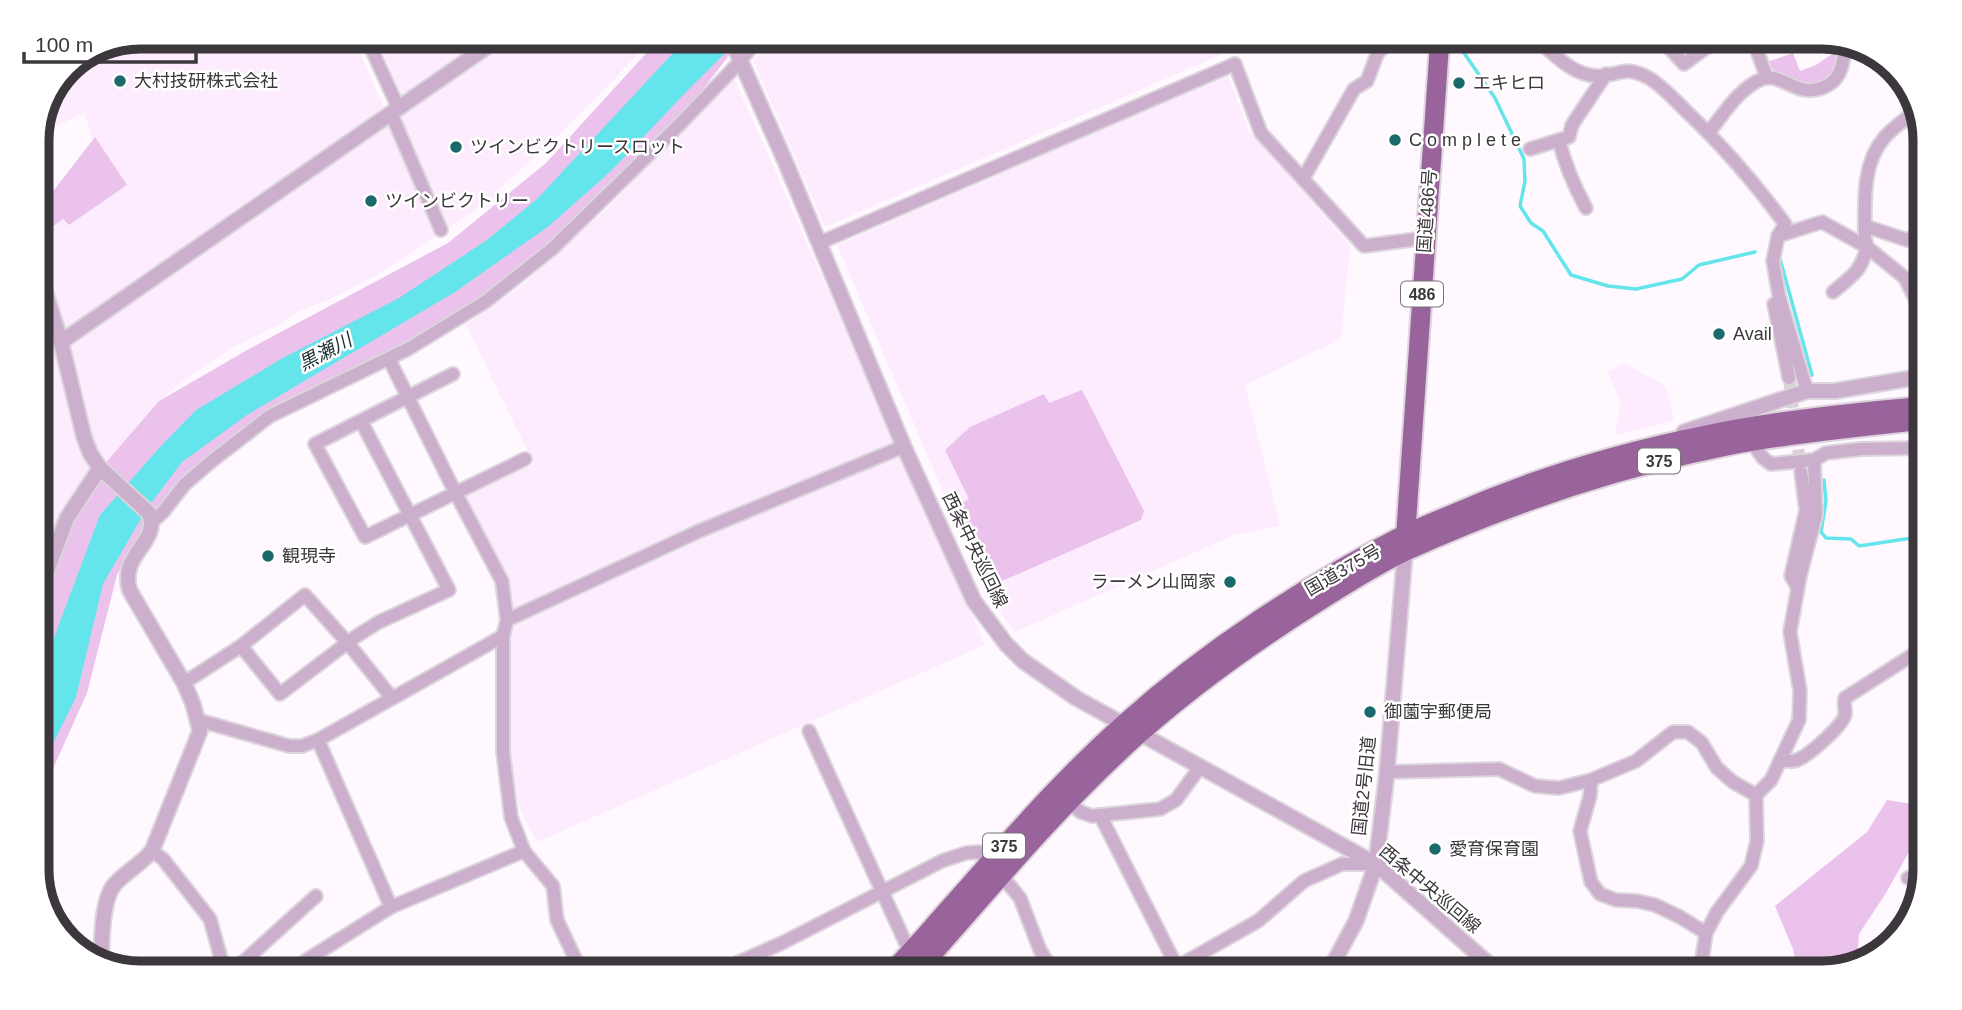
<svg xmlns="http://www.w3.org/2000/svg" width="1962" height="1010" viewBox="0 0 1962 1010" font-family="Helvetica,'Noto Sans JP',sans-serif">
	<rect width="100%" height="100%" fill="#fff8ff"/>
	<g fill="#fcecfd">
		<path d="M158,37H352L383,105L381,111L74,328L68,329L65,328L42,235L37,229V212L93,140L84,113L37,135V134L67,67L120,45Z"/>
		<path d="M377,37H492L409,94L401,95Z"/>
		<path d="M512,37H654L601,93L545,148L503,185L492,199L379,274L332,298L301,310L282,323L230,349L190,376L159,401L108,460L99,451L93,438L85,414L69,345Z"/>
		<path d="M774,37H1231L1236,48L825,227L753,60Z"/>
		<path d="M1228,75L1249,131L1350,245L1341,339L1245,385L1280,526L1234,535L1015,632L988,596L837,245Z"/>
		<path d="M733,76L985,645L537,842L521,812L511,769L504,581L462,497L534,464L466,325L520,287L606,210Z"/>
		<path d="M37,288L61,368L73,422L83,456L95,471L67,507L48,538L37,574Z"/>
		<path d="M1624,363L1664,385L1667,390L1674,420L1615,436L1621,403L1608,372Z"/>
	</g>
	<g fill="#eac2ec">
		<path d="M661,37H743L665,139L574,228L475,307L300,398L182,482L160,507L141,531L117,575L87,693L37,804V628L55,570L85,497L108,460L159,401L249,349L448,243L546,163Z"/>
		<path d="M1838,50L1840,57C1836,63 1833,72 1827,76C1810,92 1785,76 1769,67L1767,62L1793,53L1800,71L1816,65Z"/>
		<path d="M95,137L127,185L69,225L63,219L42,234L37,229V212Z"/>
		<path d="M1082,390L1144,511L1141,520L993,585L980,577L956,506L969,499L945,450L970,427L1044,394L1049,403Z"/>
		<path d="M1887,800L1912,804L1915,841L1886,893L1859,934L1857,962L1858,963L1822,973H1798L1793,949L1775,906L1867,832Z"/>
	</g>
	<path fill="#64e5eb" d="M688,37H741L685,93L612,170L549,226L455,292L247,415L182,462L146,510L103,584L76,697L37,776V683L100,515L160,447L196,410L281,359L399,298L487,240L538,198Z"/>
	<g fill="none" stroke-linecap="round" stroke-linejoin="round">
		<g stroke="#64e5eb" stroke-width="3.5">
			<path d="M1453,37L1495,98L1524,159L1525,181L1520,206L1531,223L1543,231L1571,275L1608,286L1636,289L1682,279L1699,265L1755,252"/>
			<path d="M1780,259L1812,375"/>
			<path d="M1824,480L1826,501L1821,532L1826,538L1851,539L1859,546L1925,536"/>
		</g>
		<path stroke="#d8d1d8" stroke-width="12" stroke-dasharray="12 6" stroke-linecap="butt" d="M1789,378L1801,471"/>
		<defs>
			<g id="minor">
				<path d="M366,37L398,107"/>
				<path d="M1534,37C1552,52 1571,75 1597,76C1620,76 1623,64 1649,78C1662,86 1674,99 1685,110C1722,145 1755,183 1785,224L1778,236L1773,261L1779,296L1807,391"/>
				<path d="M1662,37L1664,42L1684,64L1721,37"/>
				<path d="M1752,37L1767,78"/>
				<path d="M1917,110C1906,119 1893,127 1884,138C1861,165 1865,205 1865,238L1867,247L1905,278L1925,319"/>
				<path d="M391,113L441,230"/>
				<path d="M1709,132C1723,115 1739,88 1762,79C1783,71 1798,102 1828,85C1843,77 1844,58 1845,42"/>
				<path d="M1559,140C1565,165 1574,186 1586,208"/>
				<path d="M1530,149L1569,137L1572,125L1606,74"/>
				<path d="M1303,179L1354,89L1367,81L1378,52L1397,37"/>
				<path d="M1865,226L1907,240L1916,235L1923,213L1925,211"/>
				<path d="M1778,236L1822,222L1867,247C1861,272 1852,276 1833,292"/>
				<path d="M819,243L1235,64L1261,133L1364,246L1425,238"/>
				<path d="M1774,304L1789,378"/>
				<path d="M389,359L451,484L502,581L507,620L503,636V752L511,817L524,851L553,886L557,920L582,973"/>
				<path d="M453,374L315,444L365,537L525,459"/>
				<path d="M1751,441L1763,458L1771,464L1814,460L1826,453L1861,449L1925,448"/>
				<path d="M152,522L163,512L185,484L213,460L270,416L408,349L485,302L552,249L680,124L734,68L760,37"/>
				<path d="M1798,588L1791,576L1806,510L1801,472"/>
				<path d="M507,620L697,532L895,450L904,447"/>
				<path d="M241,646L280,694L355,637L379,622L449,590L361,421"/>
				<path d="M184,683L241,646L305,595L347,642L392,698"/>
				<path d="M198,720L289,746H302L318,740L503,636"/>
				<path d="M809,731L912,957"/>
				<path d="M318,740L391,907"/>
				<path d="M1780,760C1786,761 1792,762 1797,760C1808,756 1844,725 1845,714C1846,708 1843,704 1845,698L1925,647"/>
				<path d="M1387,772L1499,769L1535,786L1559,788L1591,780L1636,761L1673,732H1688L1702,743L1717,768L1733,782L1756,795"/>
				<path d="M1591,780L1590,796L1580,831L1591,882L1600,894L1616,900L1637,901L1655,905L1680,917L1706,933"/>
				<path d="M1069,803L1081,812L1092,816L1160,809L1176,800L1200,767"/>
				<path d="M1100,815L1177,967"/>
				<path d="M152,851L163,859L210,919L225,973"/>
				<path d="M1001,875L1020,898L1040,950L1054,973"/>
				<path d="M1908,878L1925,873"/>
				<path d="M231,973L316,896"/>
				<path d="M289,973L308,959L391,907L524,851"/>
				<path d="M714,973L782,943L942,861L966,853L979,852L990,862"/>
				<path d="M1166,973L1258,921L1304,881L1342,864H1375"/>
				<path d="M1700,973L1706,933L1717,912L1751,866L1757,841L1756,795L1771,780L1799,720L1800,691L1790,632L1800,576L1816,515L1814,460"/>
			</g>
			<g id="tertiary">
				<path d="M730,37L785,161L904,447L974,601L1006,644L1023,661L1076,698L1376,864L1499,973"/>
				<path d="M37,265L61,342L84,437L90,453L100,468L149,513C161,544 118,553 130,591L184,683L193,704L200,731L152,851C141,864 127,871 115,884C101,899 102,943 101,964"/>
				<path d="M61,342L501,37"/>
				<path d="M1684,432L1807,391H1835L1925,376"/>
				<path d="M37,604L43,582L67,518L100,468"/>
				<path d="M1328,973L1356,921L1376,864L1387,772L1405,552"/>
			</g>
			<g id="trunk">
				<path d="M1405,544L1440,37"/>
				<path d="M891,973C906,956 922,940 936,923C997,855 1056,784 1125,723C1206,651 1308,583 1404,535C1421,527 1438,520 1455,513C1535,478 1621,452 1706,435C1778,420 1852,413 1925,406"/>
				<path d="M916,973C988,891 1058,806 1140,733C1195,684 1256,641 1318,602C1347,584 1376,565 1406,551C1499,509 1595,475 1694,453C1714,449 1733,444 1753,441C1810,432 1868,426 1925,420"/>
			</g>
		</defs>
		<use href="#minor" stroke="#dcd5dc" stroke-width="16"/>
		<use href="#tertiary" stroke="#dcd5dc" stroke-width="18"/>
		<use href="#trunk" stroke="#dcd5dc" stroke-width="23"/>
		<use href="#minor" stroke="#cbafcd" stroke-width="12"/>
		<use href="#tertiary" stroke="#cbafcd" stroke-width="14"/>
		<use href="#trunk" stroke="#99639c" stroke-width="19"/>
	</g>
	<g fill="#1c696c" stroke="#fff" stroke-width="2.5">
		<circle cx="120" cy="81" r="7"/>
		<circle cx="1459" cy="83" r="7"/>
		<circle cx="1395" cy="140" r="7"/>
		<circle cx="456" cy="147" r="7"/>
		<circle cx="371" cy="201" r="7"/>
		<circle cx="1719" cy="334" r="7"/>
		<circle cx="268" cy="556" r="7"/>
		<circle cx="1230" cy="582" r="7"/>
		<circle cx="1370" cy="712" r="7"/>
		<circle cx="1435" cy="849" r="7"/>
	</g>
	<g text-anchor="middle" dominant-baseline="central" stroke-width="5" stroke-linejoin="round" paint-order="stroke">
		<g fill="#fff" stroke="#767376" stroke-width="2">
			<rect x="1401" y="281.5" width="42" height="25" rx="5"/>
			<rect x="1638" y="448.5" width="42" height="25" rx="5"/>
			<rect x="983" y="833.5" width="42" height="25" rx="5"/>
		</g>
		<g font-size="16" font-weight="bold" fill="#3c373c">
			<text x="1422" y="294">486</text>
			<text x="1659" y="461">375</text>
			<text x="1004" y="846">375</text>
		</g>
		<g font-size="18" fill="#3c373c" stroke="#fff" text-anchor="start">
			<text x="134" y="81">大村技研株式会社</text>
			<text x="1473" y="83">エキヒロ</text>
			<text x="1409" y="140">C o m p l e t e</text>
			<text x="470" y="147">ツインビクトリースロット</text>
			<text x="385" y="201">ツインビクトリー</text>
			<text x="1733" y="334">Avail</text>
			<text x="282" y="556">観現寺</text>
			<text x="1216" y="582" text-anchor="end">ラーメン山岡家</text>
			<text x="1384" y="712">御薗宇郵便局</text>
			<text x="1449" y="849">愛育保育園</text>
		</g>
		<g font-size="18" fill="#3c373c" stroke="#fff">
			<text transform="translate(1427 211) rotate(-86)">国道486号</text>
			<text transform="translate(975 550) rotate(64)">西条中央巡回線</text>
			<text transform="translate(1343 570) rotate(-30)">国道375号</text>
			<text transform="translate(1364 786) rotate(-84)">国道2号旧道</text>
			<text transform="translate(1430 889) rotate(40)">西条中央巡回線</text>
		</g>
		<g font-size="19" font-style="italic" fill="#192f30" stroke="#fff">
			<text transform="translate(325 352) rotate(-28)">黒瀬川</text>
		</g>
	</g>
	<path d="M0 0H1962V1010H0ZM140 49H1822A91 91 0 0 1 1913 140V870A91 91 0 0 1 1822 961H140A91 91 0 0 1 49 870V140A91 91 0 0 1 140 49Z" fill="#fff" fill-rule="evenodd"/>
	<path fill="none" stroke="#3c373c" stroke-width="9" d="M140 49H1822A91 91 0 0 1 1913 140V870A91 91 0 0 1 1822 961H140A91 91 0 0 1 49 870V140A91 91 0 0 1 140 49Z"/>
	<path d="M24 52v10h172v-10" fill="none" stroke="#3c373c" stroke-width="3.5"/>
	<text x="35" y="52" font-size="21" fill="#3c373c" stroke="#ffffff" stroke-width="5" paint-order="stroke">100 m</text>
</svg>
